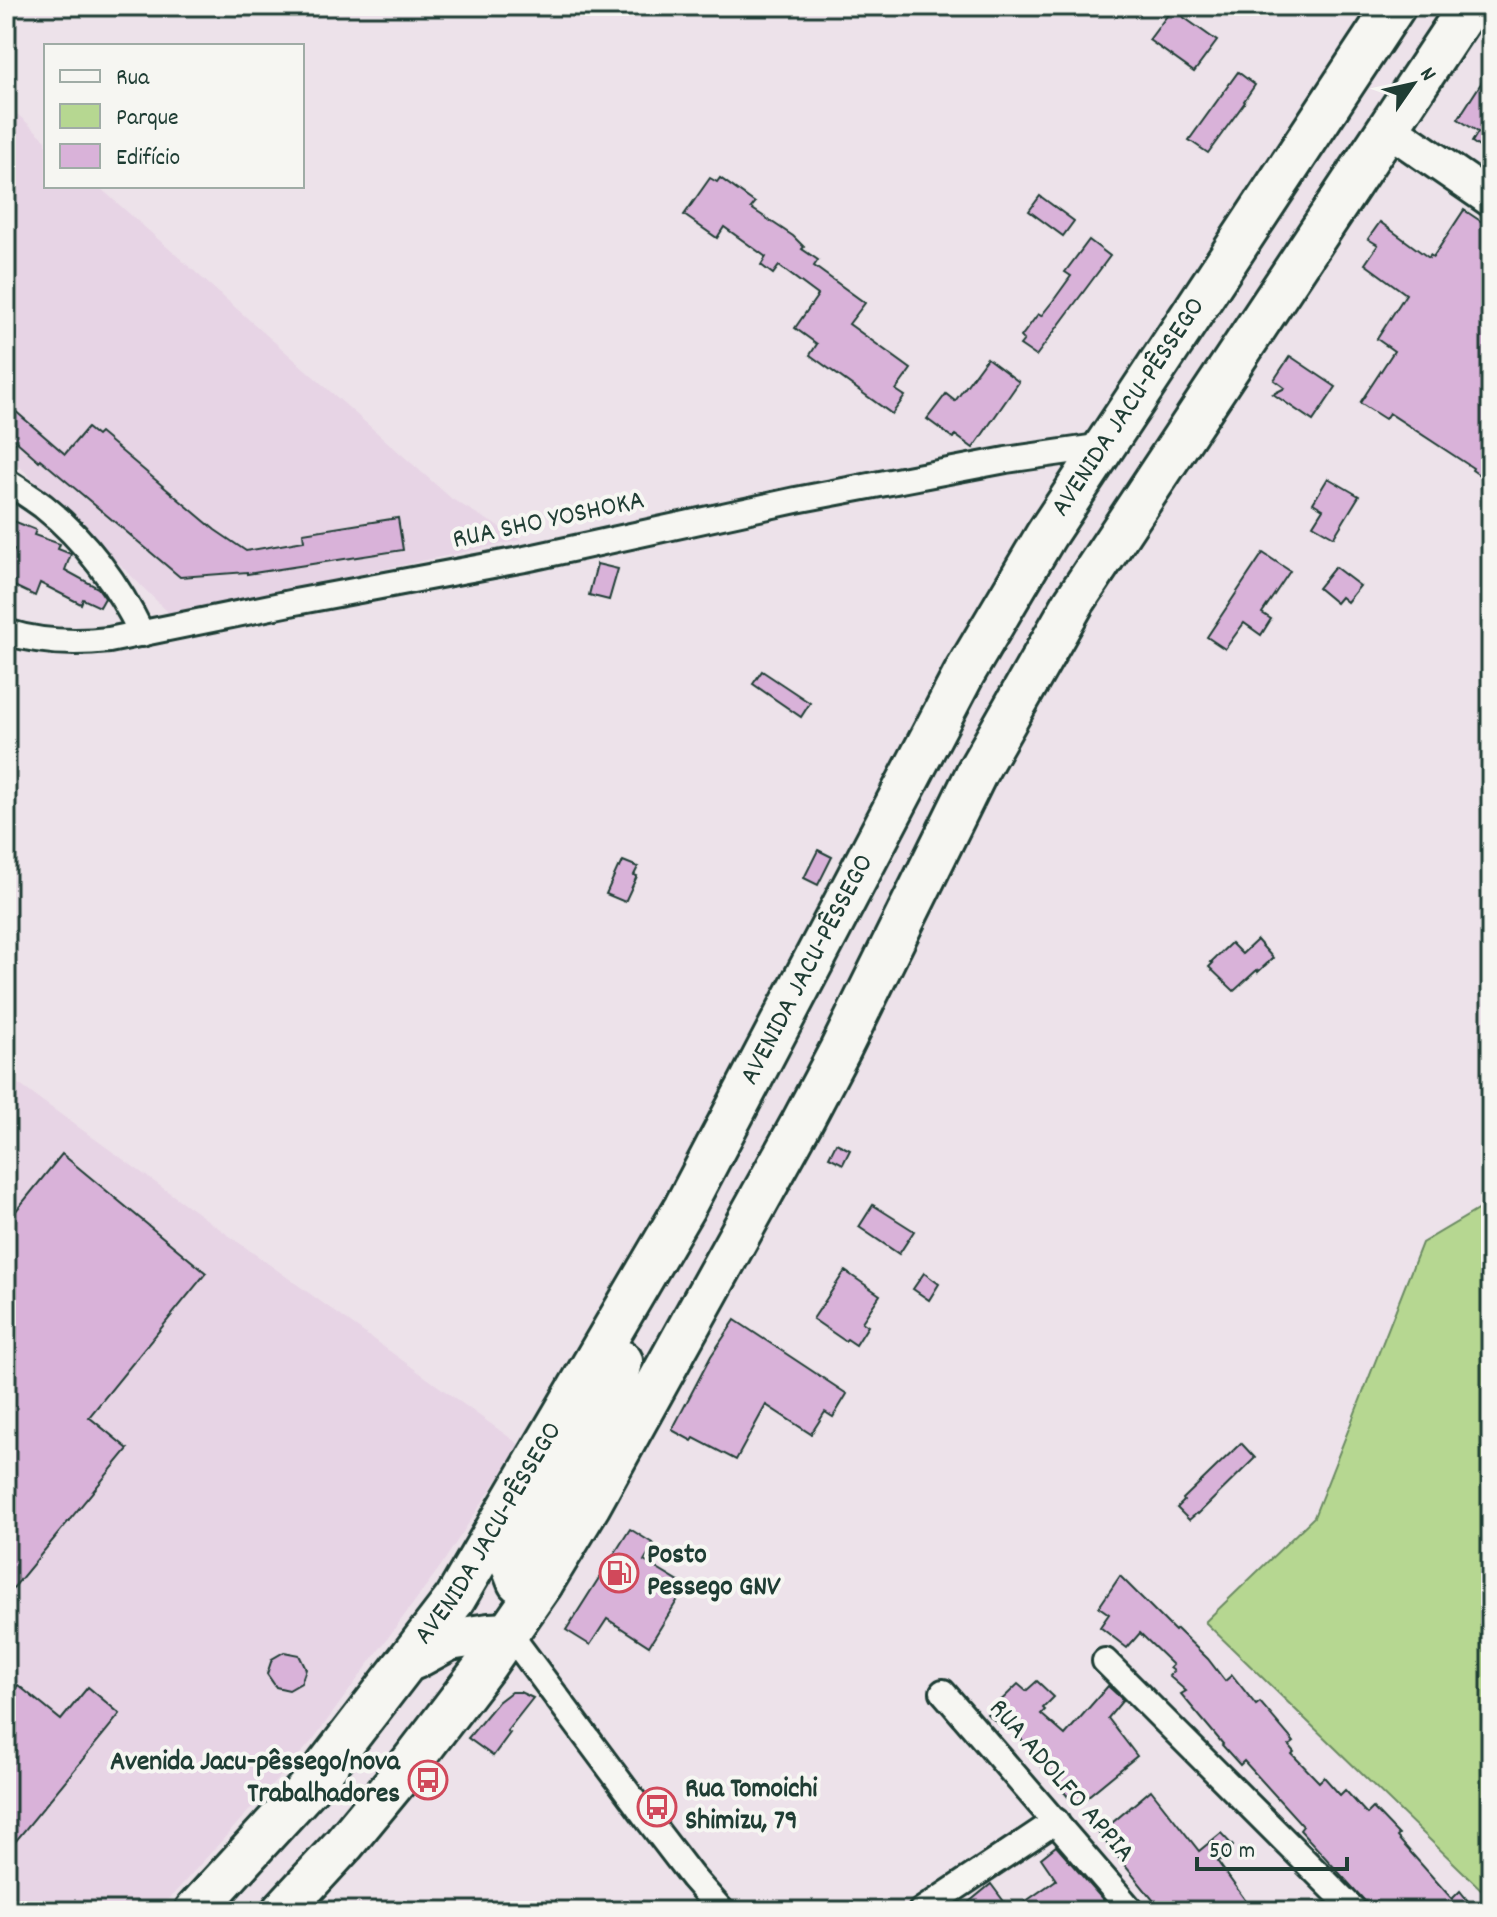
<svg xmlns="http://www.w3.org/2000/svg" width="1497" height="1917" viewBox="0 0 1497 1917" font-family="Dekko,sans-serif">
	<rect width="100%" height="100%" fill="#ede2ea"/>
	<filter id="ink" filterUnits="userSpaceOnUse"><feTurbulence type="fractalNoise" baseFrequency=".0125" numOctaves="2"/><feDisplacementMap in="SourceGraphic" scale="16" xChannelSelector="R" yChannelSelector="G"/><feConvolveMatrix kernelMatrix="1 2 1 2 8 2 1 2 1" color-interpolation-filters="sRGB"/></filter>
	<g filter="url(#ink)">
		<g fill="#e7d4e5">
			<path d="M6,104L46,140V186H98L452,499L521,540L170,614L6,453Z"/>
			<path d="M6,1075L520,1445L440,1567L312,1741L158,1911H6Z"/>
		</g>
		<path fill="#b6d791" stroke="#6a8a62" stroke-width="2" d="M1491,1202V1899L1205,1622L1314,1517L1422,1243Z"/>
		<g fill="#d9b2d9" stroke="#1f3d34" stroke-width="2">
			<path d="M1172,9L1217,41L1194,72L1149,40Z"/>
			<path d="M1491,68V155L1472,142L1478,132L1458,119Z"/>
			<path d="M1238,72L1255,85L1244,101L1245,102L1208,153L1189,140Z"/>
			<path d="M710,178L717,182L720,178L755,203L751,208L793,236L804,247L802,249L818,260L814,266L865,303L849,324L911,369L896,390L905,396L892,414L810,355L817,344L795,328L818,295L779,266L773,274L761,265L766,257L724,227L717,238L684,215Z"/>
			<path d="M1040,196L1074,221L1063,236L1029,211Z"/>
			<path d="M1464,210L1491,228V483L1472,470L1473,468L1389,413L1385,419L1360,403L1394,351L1377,339L1406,294L1365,264L1378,245L1368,239L1380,222L1429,258L1430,255L1433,257Z"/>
			<path d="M1089,240L1110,256L1036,356L1020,345L1024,340L1021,337L1038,314L1041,316L1053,301L1071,276L1065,272Z"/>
			<path d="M1290,356L1336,387L1313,421L1273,394L1285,388L1274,380Z"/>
			<path d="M987,358L1019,382L973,448L955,435L953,438L927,419L946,394L955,401Z"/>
			<path d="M6,403L65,454L87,428L97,436L100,433L215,530L246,551L304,541L303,533L398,518L403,550L247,574V572L180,577L40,459L39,461L16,441L6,456Z"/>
			<path d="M1328,478L1359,496L1334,537L1313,525L1323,509L1313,503Z"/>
			<path d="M11,520L36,530L34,535L60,544L58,549L71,554L65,570L98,588L105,598L100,607L83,599L81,604L40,583L35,596L12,585L14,581L6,578V568L14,550L6,547V532Z"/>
			<path d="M1263,553L1290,571L1262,613L1271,619L1261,635L1244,623L1225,649L1207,637Z"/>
			<path d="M597,564L618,569L609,600L589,595Z"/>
			<path d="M1335,567L1360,586L1347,602L1341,597L1336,603L1318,588Z"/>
			<path d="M762,671L810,703L801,717L753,684Z"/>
			<path d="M818,850L832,857L818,885L804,878Z"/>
			<path d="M623,861L638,867L634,875L637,876L625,902L606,894L618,867L620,868Z"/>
			<path d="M1257,940L1273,958L1258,972L1257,970L1234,991L1209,967L1213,963L1211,962L1231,943L1242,954Z"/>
			<path d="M836,1143L850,1150L843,1164L829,1157Z"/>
			<path d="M62,1154L206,1273L89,1417L128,1449L6,1597V1223Z"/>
			<path d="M873,1205L914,1231L899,1254L859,1227Z"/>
			<path d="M845,1271L880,1295L862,1322L868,1326L856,1345L847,1339L845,1341L813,1319Z"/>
			<path d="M924,1273L939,1284L929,1300L913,1289Z"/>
			<path d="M735,1320L847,1394L833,1417L825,1412L811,1434L766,1405L736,1460L694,1438L692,1441L672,1430L711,1356Z"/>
			<path d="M1241,1443L1255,1458L1198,1514L1197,1513L1189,1520L1177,1508L1184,1501L1183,1499Z"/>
			<path d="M630,1529L654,1544L644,1561L682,1584L681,1586L685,1588L649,1646L607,1619L590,1645L566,1630Z"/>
			<path d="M1120,1576L1175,1631L1177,1629L1208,1659L1225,1681L1232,1675L1256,1705L1260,1702L1294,1742L1289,1746L1294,1752L1292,1754L1319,1782L1324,1777L1340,1795L1345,1790L1367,1814L1373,1808L1399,1835L1397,1837L1452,1899L1460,1891L1476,1911H1374L1300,1830L1303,1826L1244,1761L1240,1765L1222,1745L1223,1744L1213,1732L1181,1694L1186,1691L1169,1676L1174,1671L1170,1668L1173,1665L1140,1633L1127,1648L1100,1627L1109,1614L1099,1607Z"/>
			<path d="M284,1652L299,1655L306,1669L301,1683L289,1690L276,1687L267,1674L272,1659Z"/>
			<path d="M1037,1681L1054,1697L1043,1708L1045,1710L1041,1714L1065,1735L1108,1686L1123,1700L1108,1718L1137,1756L1076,1806L1045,1770L1028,1755L1032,1750L1010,1728L1007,1731L987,1714L1018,1684L1026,1691Z"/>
			<path d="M18,1685L61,1720L88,1687L120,1714L6,1853V1699Z"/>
			<path d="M511,1692H520L533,1698L507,1731L510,1733L493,1756L468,1738L498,1702Z"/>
			<path d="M1151,1790L1199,1851L1221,1833L1233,1846L1218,1862L1253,1911H1162L1099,1834Z"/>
			<path d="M1056,1846L1112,1910V1911H1012L1056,1880L1041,1858Z"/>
			<path d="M991,1884L1011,1911H958Z"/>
		</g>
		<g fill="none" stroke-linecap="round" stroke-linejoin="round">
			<defs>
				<g id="minor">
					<path d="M6,481C18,489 31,497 43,506C85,539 119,586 142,634"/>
					<path d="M6,632C41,643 74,644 109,640L295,602L525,559L796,500L1006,460L1104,446"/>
					<path d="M509,1633L646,1817L692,1877L722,1911"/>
					<path d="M1105,1661L1355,1911"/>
					<path d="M943,1692L1132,1911"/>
					<path d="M921,1911L1056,1821"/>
				</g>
				<path id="secondary" d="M1388,128L1491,199"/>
				<g id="trunk">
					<path d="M542,1584L518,1582L513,1569L613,1402L622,1361"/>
					<path d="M414,1659L449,1640L489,1634L509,1633"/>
					<path id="s1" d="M195,1911L318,1777L455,1599L684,1208L965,672L1046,535L1395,6"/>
					<path d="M282,1911L344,1844L410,1764L485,1666L542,1584L590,1505L802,1122L840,1050L977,772L1074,602L1469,6"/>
				</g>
			</defs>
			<use href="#minor" stroke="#1f3d34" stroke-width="30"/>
			<use href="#secondary" stroke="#1f3d34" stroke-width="40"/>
			<use href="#trunk" stroke="#1f3d34" stroke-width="46"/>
			<use href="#minor" stroke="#f6f6f2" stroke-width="24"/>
			<use href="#secondary" stroke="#f6f6f2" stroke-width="34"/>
			<use href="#trunk" stroke="#f6f6f2" stroke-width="40"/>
		</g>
	</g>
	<defs>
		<symbol id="fuel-ring" viewBox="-11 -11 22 22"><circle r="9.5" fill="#f6f6f2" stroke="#d1495b" stroke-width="1.5"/><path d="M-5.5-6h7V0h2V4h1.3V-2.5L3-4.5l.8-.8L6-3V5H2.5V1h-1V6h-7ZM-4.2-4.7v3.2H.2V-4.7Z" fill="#d1495b"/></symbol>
		<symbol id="bus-ring" viewBox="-11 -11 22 22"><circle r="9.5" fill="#f6f6f2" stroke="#d1495b" stroke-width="1.5"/><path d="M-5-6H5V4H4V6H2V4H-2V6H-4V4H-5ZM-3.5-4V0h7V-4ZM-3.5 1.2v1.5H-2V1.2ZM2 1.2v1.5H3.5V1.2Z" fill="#d1495b"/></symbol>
	</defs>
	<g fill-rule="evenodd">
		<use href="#fuel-ring" x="597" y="1551" width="44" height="44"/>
		<use href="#bus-ring" x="406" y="1758" width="44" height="44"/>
		<use href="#bus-ring" x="635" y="1785" width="44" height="44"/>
	</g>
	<g text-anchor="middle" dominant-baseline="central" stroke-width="8" stroke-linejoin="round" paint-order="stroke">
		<g font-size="28" fill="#1f3d34" stroke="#f6f6f2">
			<text stroke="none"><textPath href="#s1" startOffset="1776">AVENIDA JACU-PÊSSEGO</textPath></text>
			<text transform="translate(549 522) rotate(-12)">RUA SHO YOSHOKA</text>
			<text stroke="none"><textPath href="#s1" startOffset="1128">AVENIDA JACU-PÊSSEGO</textPath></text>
			<text stroke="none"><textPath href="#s1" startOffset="480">AVENIDA JACU-PÊSSEGO</textPath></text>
			<text transform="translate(1060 1782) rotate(49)">RUA ADOLFO APPIA</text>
		</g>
		<g font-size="28" font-weight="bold" fill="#1f3d34" stroke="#f6f6f2" text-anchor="start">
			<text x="647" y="1557">Posto<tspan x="647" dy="32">Pessego GNV</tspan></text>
			<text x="400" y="1764" text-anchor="end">Avenida Jacu-pêssego/nova<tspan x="400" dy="32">Trabalhadores</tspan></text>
			<text x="685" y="1791">Rua Tomoichi<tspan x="685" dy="32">Shimizu, 79</tspan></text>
		</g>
	</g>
	<rect width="1497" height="1917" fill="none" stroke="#f6f6f2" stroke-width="32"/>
	<rect x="16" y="16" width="1465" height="1885" fill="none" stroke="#1f3d34" stroke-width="3" filter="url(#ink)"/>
	<rect x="44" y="44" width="260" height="144" fill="#f6f6f2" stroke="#a0aca6" stroke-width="2"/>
	<rect x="60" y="70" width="40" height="12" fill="#f6f6f2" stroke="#a0aca6" stroke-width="2"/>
	<text x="116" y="84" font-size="24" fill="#1f3d34">Rua</text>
	<rect x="60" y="104" width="40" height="24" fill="#b6d791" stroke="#a0aca6" stroke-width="2"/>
	<text x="116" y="124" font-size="24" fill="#1f3d34">Parque</text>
	<rect x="60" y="144" width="40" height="24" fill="#d9b2d9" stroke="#a0aca6" stroke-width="2"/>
	<text x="116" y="164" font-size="24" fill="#1f3d34">Edifício</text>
	<g transform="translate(1413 84) rotate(56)" stroke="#f6f6f2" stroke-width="6" paint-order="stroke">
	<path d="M0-6L14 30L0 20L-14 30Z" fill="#1f3d34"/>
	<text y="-12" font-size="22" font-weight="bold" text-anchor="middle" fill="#1f3d34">N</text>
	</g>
	<path d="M1197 1857v12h150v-12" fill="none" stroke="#1f3d34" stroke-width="4"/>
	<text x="1209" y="1857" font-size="24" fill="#1f3d34" stroke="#f6f6f2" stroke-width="6" paint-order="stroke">50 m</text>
</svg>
